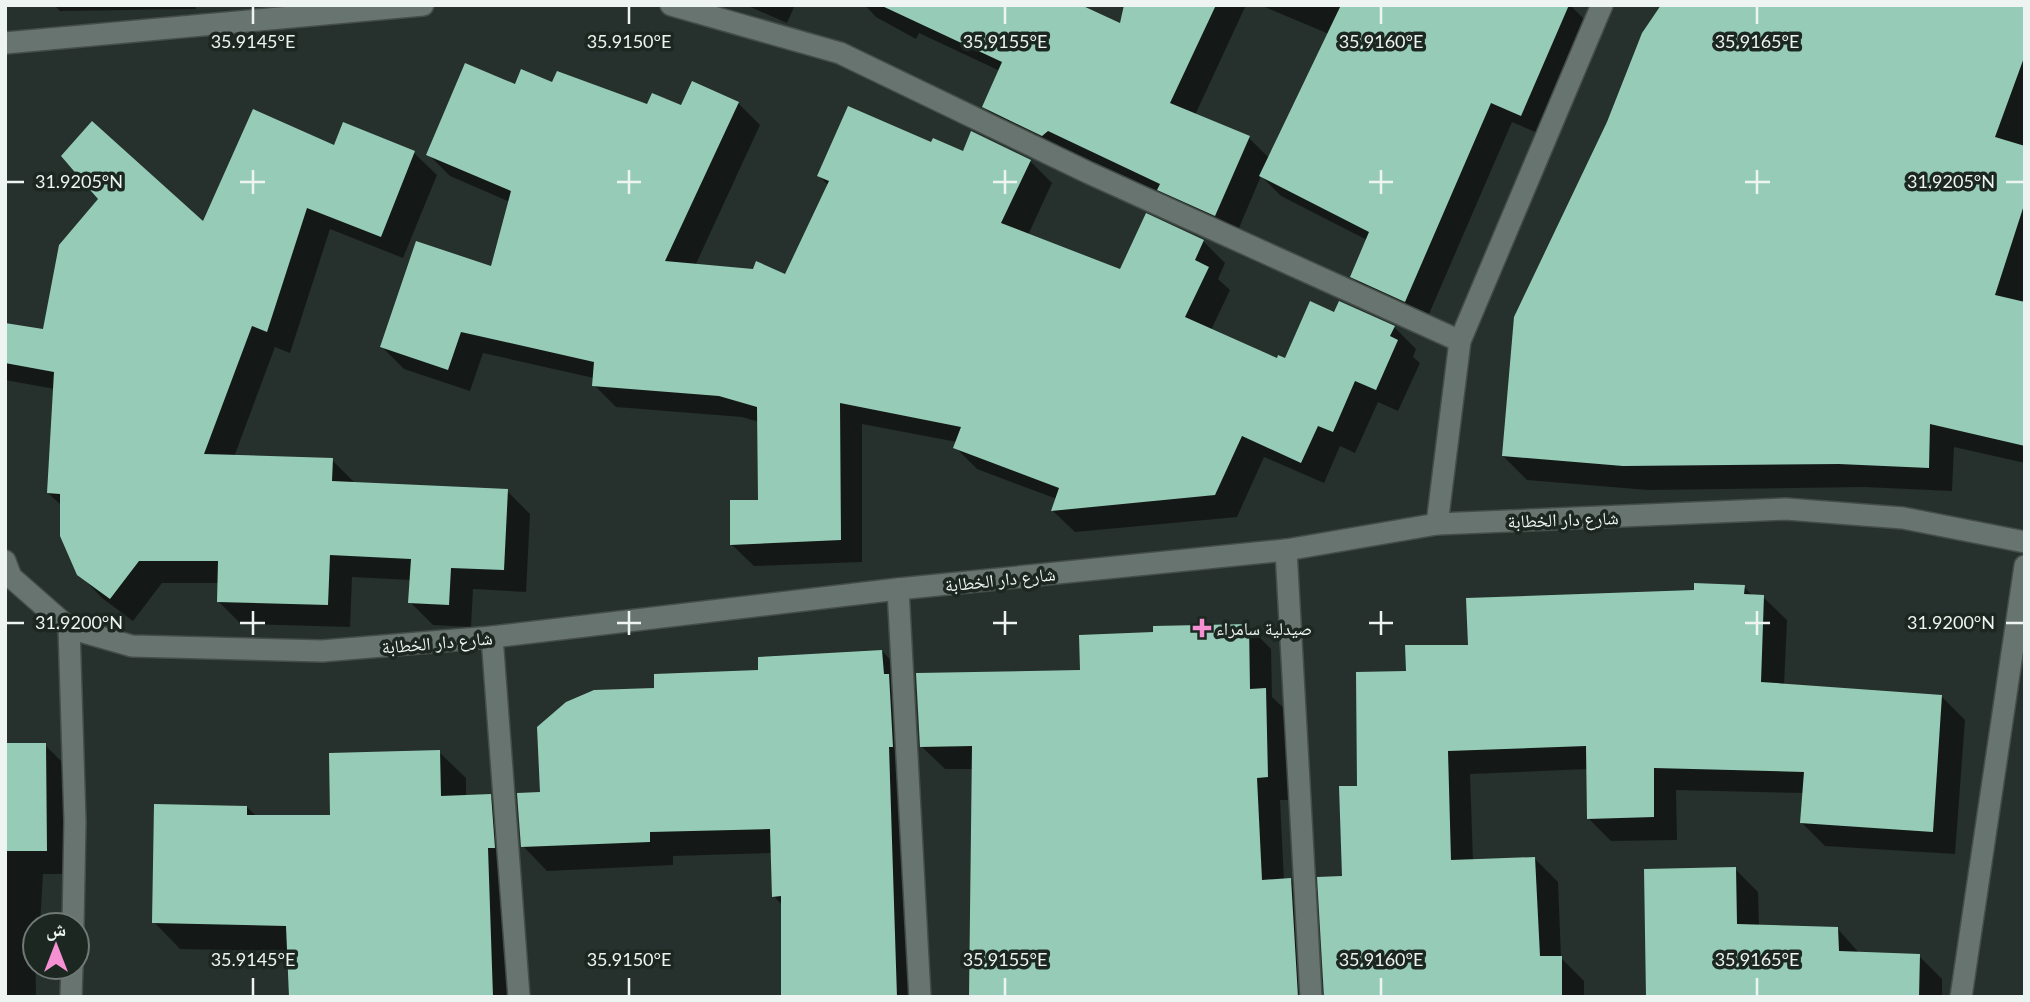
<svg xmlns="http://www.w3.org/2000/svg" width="2030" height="1002" viewBox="0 0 2030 1002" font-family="Lato,'Noto Naskh Arabic',sans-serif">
	<rect width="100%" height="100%" fill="#26302c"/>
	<g fill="#0007">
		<path d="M54,5H195L196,9L60,11Z"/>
		<path d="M746,5H795L787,23Z"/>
		<path d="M865,5H1077L1134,31L1146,5H1246L1195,115L1249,138L1269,158L1329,34L1260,5H1570L1590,25L1542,135L1512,122L1426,321L1372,297L1352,276L1367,240L1281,196L1261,176L1236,235L1180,210L1167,197L1069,150L1064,156L1005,127L984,107L1000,71L919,33L916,39L876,17Z"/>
		<path d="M2025,5V463L1954,447L1952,491L1864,487L1648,490L1527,480L1503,456Z"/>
		<path d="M693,83L738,103L760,125L695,266L786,277L829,186L819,176L932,144L964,153L1030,161L1052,183L1028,235L1121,271L1203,241L1225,263L1218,279L1230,290L1211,330L1278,360H1286L1335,314L1394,327L1416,349L1413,357L1420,363L1398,411L1378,402L1355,453L1340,446L1324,483L1264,457L1237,517L1075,532L1053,511L1057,499L977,469L955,447L957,442L862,424V562L754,566L731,544L760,501L759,422L742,417L616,407L594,385V378L483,353L470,391L404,369L382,347L492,269L510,202L450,176L428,154L515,86L553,84L648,106L682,108Z"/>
		<path d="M335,147L414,153L437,175L403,258L330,229L290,353L275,347L234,457L332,460L355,483L507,491L530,514L526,592L473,589L471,627L433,625L410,602L411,580L352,577L350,627L241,624L218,601L219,583H162L133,621L102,598L79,574L62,506L48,493L55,389L5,380V324L44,331L204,224Z"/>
		<path d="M1744,587L1753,596L1763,597L1787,620L1784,686L1942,697L1965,720L1955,854L1825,846L1802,823L1804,793L1676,790L1677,840L1611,841L1588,818V769L1470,774L1473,861L1535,859L1558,882L1561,958L1584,981V997H1326L1358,788L1408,672L1470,647L1696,591Z"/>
		<path d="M1248,626L1271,649L1272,697L1289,713L1291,800H1280L1284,881L1291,880L1314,903L1319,997H971L973,769H945L921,746L1082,672L1155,633Z"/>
		<path d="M882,651L906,676L920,997H783L782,905L774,896L772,853L673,856V865L547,871L523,846L541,793L656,690Z"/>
		<path d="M5,745H45L69,769L70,874H43L40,925H35L36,997H5Z"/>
		<path d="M439,752L466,778V797L490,796L516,822L520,874H513L524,997H291L289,951L180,949L154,922L247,807L256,816H332Z"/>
		<path d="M1735,869L1758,892L1759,926L1837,928L1860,954L1919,956L1942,979V997H1648Z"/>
	</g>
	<g fill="#96ccb7">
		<path d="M880,5H1081L1120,23L1124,5H1216L1170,103L1250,136L1215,216L1157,190L1160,184L1048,131L1042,136L982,107L1002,62Z"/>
		<path d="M1341,5H1569L1521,116L1491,103L1405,302L1350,277L1369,232L1259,176Z"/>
		<path d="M1661,5H2025V55L1995,137L2025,146V202L1995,295L2025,302V446L1930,424L1929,468L1839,464L1623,466L1502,456L1514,317L1607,122L1642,33Z"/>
		<path d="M465,63L515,84L521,69L552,82L557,71L647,104L652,93L681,105L692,81L739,102L665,261L753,269L756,261L785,274L829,181L817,176L848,106L931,142L933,138L963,151L971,131L1031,160L1001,223L1120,269L1146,213L1204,240L1195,260L1209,267L1185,317L1277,358L1278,355L1285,358L1310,301L1334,312L1339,301L1395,326L1390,336L1398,340L1376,390L1355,381L1333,432L1318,426L1301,463L1242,436L1215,495L1051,511L1059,488L953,448L961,427L840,403L841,540L730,545V500H758L757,407L719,396L592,386L594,362L461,332L448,370L380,347L416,241L491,266L511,191L426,155Z"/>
		<path d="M253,109L334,145L343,122L415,151L381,237L307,208L267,332L252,326L204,454L333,458L332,481L508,489L504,570L451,568L449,605L408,603L411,559L330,555L328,605L217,602L218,561H139L110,599L77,575L60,536V494L47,493L54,372L5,363V323L43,329L59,245L98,199L61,156L92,121L203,221Z"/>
		<path d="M1694,583L1745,585L1744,594L1764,595L1761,682L1942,695L1933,832L1800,823L1804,772L1654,768V817L1587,819L1586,746L1448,751L1451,860L1535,857L1540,956H1562V997H1324L1317,877L1342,876L1339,786H1357L1356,672L1406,671L1405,645H1468L1466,598L1694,590Z"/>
		<path d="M1249,624L1250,689L1266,688L1268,777L1257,778L1262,880L1291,878L1298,997H969L972,746L920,747L916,673L1080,670L1079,635L1153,632V626Z"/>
		<path d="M882,650L884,674H889L893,747H889L897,997H781V896L772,897L770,829L650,832V842L521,847L517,793L540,792L537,727L566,702L594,690L654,688V674L758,670V657Z"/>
		<path d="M5,743H46L47,851H5Z"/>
		<path d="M440,750L441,796L491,794L495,848H488L493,997H289L286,926L152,923L154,804L247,806V815H330L329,753Z"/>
		<path d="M1736,867L1737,924L1838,927L1839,951L1920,954L1919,997H1646L1644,869Z"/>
	</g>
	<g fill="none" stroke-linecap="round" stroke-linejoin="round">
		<defs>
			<g id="minor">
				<path d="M671,5L840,53L1089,173L1460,341"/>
				<path d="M5,43L423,5"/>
				<path d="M1437,524L1460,341L1602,5"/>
				<path d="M1286,550L1311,997"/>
				<path d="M5,561L11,577L69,628L132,646L322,651L492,637L898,589L1286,550L1437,524L1786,509L1903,518L2025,542"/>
				<path d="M898,589L920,997"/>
				<path d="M69,628L75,821L73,925"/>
				<path d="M492,637L519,997"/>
				<path d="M71,997L72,967"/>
				<path d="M1961,997L2025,566"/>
			</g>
		</defs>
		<use href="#minor" stroke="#444d4a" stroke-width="24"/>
		<use href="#minor" stroke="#68746f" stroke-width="21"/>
	</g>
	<path fill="none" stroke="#edf4f1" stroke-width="2.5" d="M253,7V24M629,7V24M1005,7V24M1381,7V24M1757,7V24M253,170V194M629,170V194M1005,170V194M1381,170V194M1757,170V194M7,182H24M240,182H265M617,182H641M993,182H1017M1369,182H1393M1745,182H1770M2006,182H2023M253,611V635M629,611V635M1005,611V635M1381,611V635M1757,611V635M7,623H24M240,623H265M617,623H641M993,623H1017M1369,623H1393M1745,623H1770M2006,623H2023M253,978V995M629,978V995M1005,978V995M1381,978V995M1757,978V995"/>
	<path fill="#f591d2" stroke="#1c2722" stroke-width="2.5" d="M1198.5 617.5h7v7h7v7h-7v7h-7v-7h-7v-7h7z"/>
	<g text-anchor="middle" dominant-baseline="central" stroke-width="7" stroke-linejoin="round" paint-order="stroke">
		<g font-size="18" fill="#edf4f1" stroke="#1c2722">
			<text transform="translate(1563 519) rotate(-2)">شارع دار الخطابة</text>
			<text transform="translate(1000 579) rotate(-6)">شارع دار الخطابة</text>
			<text transform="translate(437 642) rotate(-5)">شارع دار الخطابة</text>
		</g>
		<g font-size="18" fill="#edf4f1" stroke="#1c2722" text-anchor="start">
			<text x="1216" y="628">صيدلية سامراء</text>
		</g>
	</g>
	<g font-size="18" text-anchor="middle" fill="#edf4f1" stroke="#1c2722" stroke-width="7" stroke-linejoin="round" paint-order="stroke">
		<text x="253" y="48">35.9145°E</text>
		<text x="629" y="48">35.9150°E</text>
		<text x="1005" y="48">35.9155°E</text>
		<text x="1381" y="48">35.9160°E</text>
		<text x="1757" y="48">35.9165°E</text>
		<text x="79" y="188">31.9205°N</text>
		<text x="1951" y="188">31.9205°N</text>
		<text x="79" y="629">31.9200°N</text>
		<text x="1951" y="629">31.9200°N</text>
		<text x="253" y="966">35.9145°E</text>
		<text x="629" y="966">35.9150°E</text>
		<text x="1005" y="966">35.9155°E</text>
		<text x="1381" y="966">35.9160°E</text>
		<text x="1757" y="966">35.9165°E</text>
	</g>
	<rect width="2030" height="1002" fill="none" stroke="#edf4f1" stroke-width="14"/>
	<g transform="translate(56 946)"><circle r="33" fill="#1c2722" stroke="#707975" stroke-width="2"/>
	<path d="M0-5L12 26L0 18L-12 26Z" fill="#f591d2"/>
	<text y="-10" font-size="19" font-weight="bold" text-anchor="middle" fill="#edf4f1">ش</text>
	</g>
</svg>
